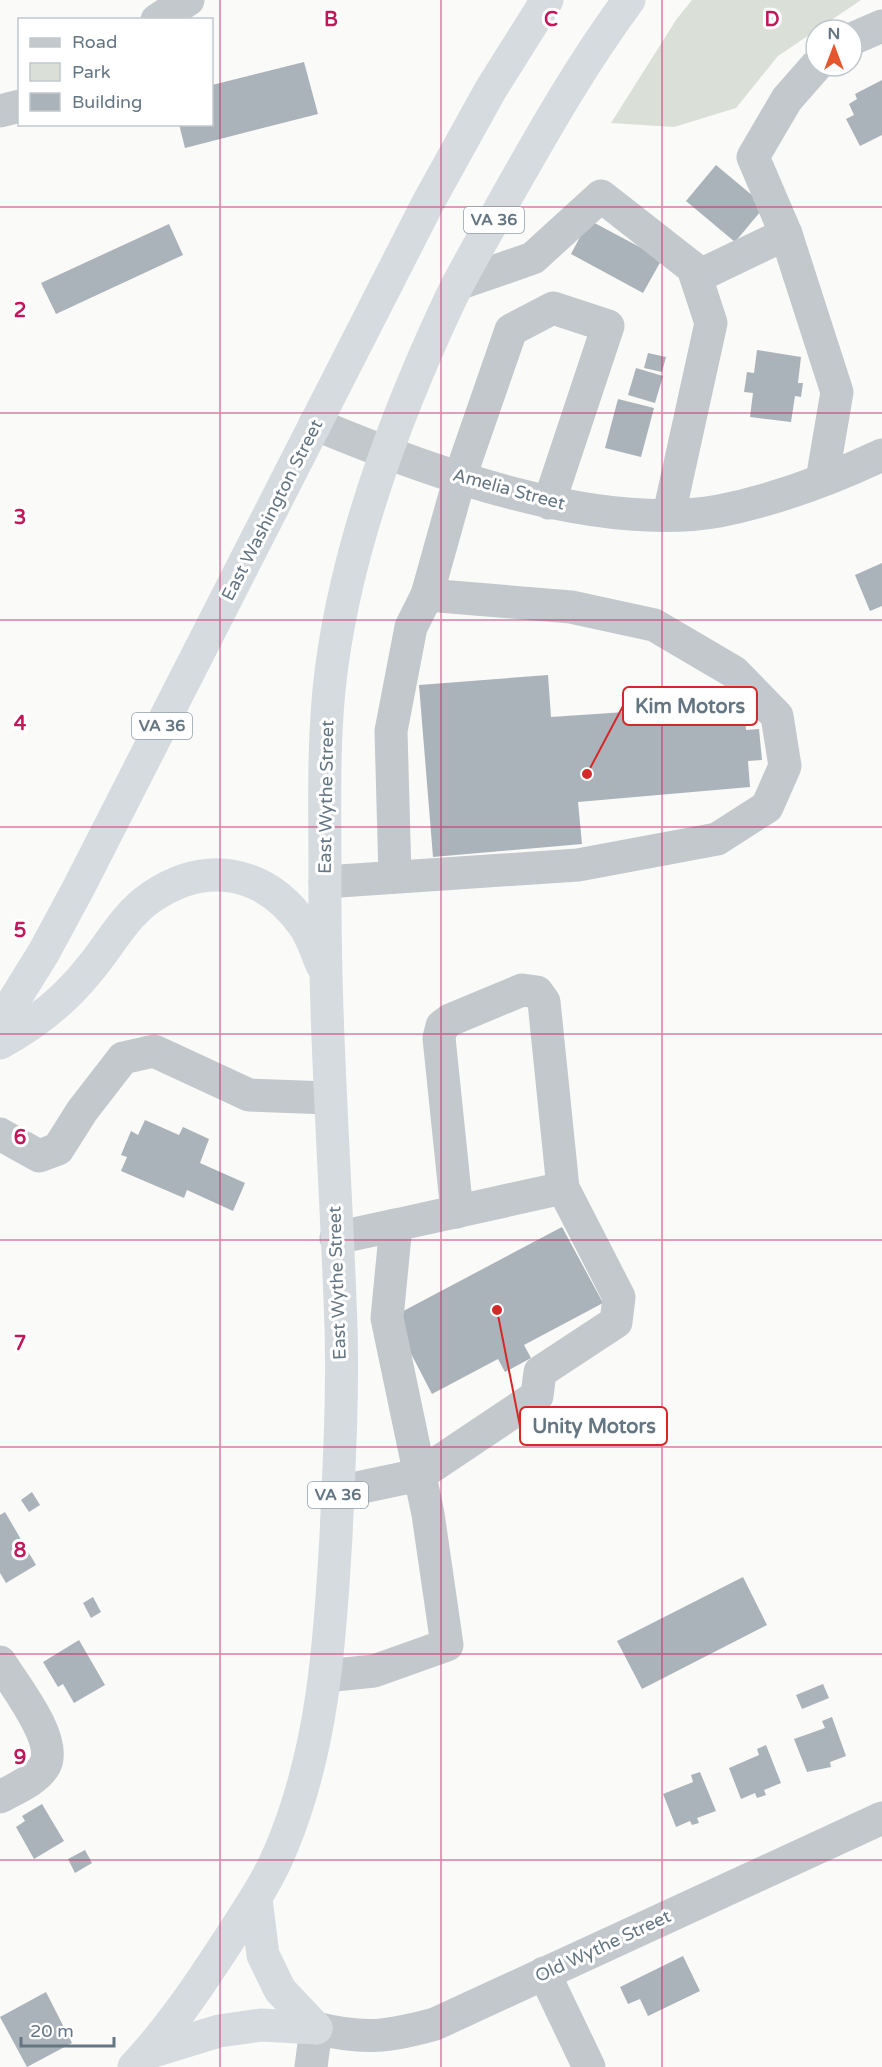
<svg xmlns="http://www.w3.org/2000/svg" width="882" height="2067" viewBox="0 0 882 2067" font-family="'Varela Round',sans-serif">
	<rect width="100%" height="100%" fill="#fafaf8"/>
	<path fill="#dadfd7" d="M692,0H861L778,56L736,108L674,127L611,123L676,20Z"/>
	<g fill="#aab3b9">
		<path d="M304,62L318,114L185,148L179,124H212V85Z"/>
		<path d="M882,80V135L860,146L846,119L854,115L849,104L857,99L855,94Z"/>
		<path d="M716,165L765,206L735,242L686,201Z"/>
		<path d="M589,220L662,259L643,293L571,254Z"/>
		<path d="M169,224L183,255L56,314L41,283Z"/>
		<path d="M757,350L801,357L798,383H803L801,397L795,396L791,422L750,417L753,393L744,392L747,372L754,373Z"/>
		<path d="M648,353L666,357L662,372L644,368Z"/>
		<path d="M636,368L663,376L655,403L628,395Z"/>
		<path d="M618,399L654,408L641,457L605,448Z"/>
		<path d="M882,563V606L870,611L855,575Z"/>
		<path d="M548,675L551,717L744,704L746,730L759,729L762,760L748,761L750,787L578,802L582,844L433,857L419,685Z"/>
		<path d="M145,1120L179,1135L183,1127L209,1139L200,1163L245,1183L233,1211L187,1190L184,1198L121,1171L127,1157L121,1155L131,1131L138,1135Z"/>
		<path d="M562,1227L603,1303L524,1345L531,1358L505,1372L498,1359L432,1394L392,1317Z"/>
		<path d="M32,1492L40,1505L29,1512L21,1500Z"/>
		<path d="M5,1512L36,1565L6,1583L0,1573V1515Z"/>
		<path d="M743,1577L767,1625L642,1689L617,1641Z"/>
		<path d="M93,1597L101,1612L91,1618L83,1603Z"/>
		<path d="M79,1640L105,1685L74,1703L63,1684L58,1687L43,1662Z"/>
		<path d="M823,1684L829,1698L802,1709L796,1695Z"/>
		<path d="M832,1717L846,1756L830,1762L831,1767L807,1772L794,1739L825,1728L822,1721Z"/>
		<path d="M766,1745L781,1783L764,1790L766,1795L757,1798L755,1793L741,1799L729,1768L759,1755L757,1749Z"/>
		<path d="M700,1772L716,1811L697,1818L699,1823L692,1825L690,1821L676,1827L663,1794L693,1782L691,1775Z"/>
		<path d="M42,1804L64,1841L34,1859L16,1827L25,1821L22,1816Z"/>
		<path d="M85,1850L92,1863L75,1873L68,1859Z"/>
		<path d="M683,1956L700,1991L648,2016L640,1999L628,2004L620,1987Z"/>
		<path d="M46,1992L72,2043L27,2067L0,2017Z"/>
	</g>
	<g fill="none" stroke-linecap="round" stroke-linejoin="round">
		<g stroke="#c3c8cc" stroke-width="33">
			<path d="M157,20L188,0"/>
			<path d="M852,39L882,26"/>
			<path d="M0,111L20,106"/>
			<path d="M786,234L753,157L787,99L816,66"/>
			<path d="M696,277L786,234L837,392L822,480"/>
			<path d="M458,284L533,258L601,196L693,268L711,323L669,514"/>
			<path d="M315,424C427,471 597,533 719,511C775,500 831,479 882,455"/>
			<path d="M427,595L460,477L511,330L553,308L608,326L549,503"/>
			<path d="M325,882L578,865L717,839L767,807L785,766L777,716L734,672L654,625L571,607L427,595L411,627L391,731L395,876"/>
			<path d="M0,1134L39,1156L58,1149L82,1111L123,1058L154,1051L249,1095L329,1098"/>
			<path d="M457,1212L439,1038L442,1026L450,1020L522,990L537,992L544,1002L563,1188"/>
			<path d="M338,1492L419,1475L537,1396L540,1372L616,1322L619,1297L563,1188L396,1225"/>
			<path d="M0,1662C14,1685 58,1739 45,1765C37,1780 14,1789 0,1797"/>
			<path d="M325,1676L374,1671L447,1645L428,1514L387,1318L396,1225L336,1238"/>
			<path d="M544,1973L589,2067"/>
			<path d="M311,2067L316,2028C364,2040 388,2037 435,2024L882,1818"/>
		</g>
		<g stroke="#d6dbdf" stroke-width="33">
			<path d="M0,1023L44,952L79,887L429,201L491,89L547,0"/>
			<path d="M0,1043C33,1025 64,1001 88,971C109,947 123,917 150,898C206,859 266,870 305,927C312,938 317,953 322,965"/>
			<path d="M256,1899L263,1955L280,1990L316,2028"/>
			<path d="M147,2053L219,2031L261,2025L316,2028"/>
			<path d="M134,2067C169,2030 198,1987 226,1944C246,1913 267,1883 281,1849C323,1750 330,1642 336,1536C339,1467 343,1397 341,1327C336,1177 324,1027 325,877C325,814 323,751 329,690C342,560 394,419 449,302C466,266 488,231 507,196C545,129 583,62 629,0"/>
		</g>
	</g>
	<path fill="none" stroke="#c2185b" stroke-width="1.5" stroke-opacity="0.55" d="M220,0V2067M441,0V2067M662,0V2067M0,207H882M0,413H882M0,620H882M0,827H882M0,1034H882M0,1240H882M0,1447H882M0,1654H882M0,1860H882"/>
	<g text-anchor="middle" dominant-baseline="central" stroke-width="6" stroke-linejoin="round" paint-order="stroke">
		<g fill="#fff" stroke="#939fa8" stroke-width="1.5">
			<rect x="464" y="207" width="60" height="26" rx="4.5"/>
			<rect x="132" y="713" width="60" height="26" rx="4.5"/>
			<rect x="308" y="1482" width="60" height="26" rx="4.5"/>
		</g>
		<g font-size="16" font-weight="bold" fill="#657683">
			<text x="494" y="220">VA 36</text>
			<text x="162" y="726">VA 36</text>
			<text x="338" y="1495">VA 36</text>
		</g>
		<g font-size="18" fill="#657683" stroke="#fff">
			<text transform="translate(509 489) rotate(15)">Amelia Street</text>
			<text transform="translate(272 510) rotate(-63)">East Washington Street</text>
			<text transform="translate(326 797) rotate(-89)">East Wythe Street</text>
			<text transform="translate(337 1283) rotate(-92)">East Wythe Street</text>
			<text transform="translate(603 1946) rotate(-25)">Old Wythe Street</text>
		</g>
	</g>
	<g font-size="20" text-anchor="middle" font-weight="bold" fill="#c2185b" stroke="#fff" stroke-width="6" stroke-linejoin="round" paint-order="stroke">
		<text x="331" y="26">B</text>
		<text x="551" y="26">C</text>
		<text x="772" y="26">D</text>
		<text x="20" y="317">2</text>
		<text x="20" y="524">3</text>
		<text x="20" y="730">4</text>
		<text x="20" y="937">5</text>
		<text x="20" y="1144">6</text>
		<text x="20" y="1350">7</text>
		<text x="20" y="1557">8</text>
		<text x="20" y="1764">9</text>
	</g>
	<path fill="none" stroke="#d62828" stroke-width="2" d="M587 774L623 706M497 1310L520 1426"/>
	<g fill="#d62828" stroke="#fff" stroke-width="2">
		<circle cx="587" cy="774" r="6"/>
		<circle cx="497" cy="1310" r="6"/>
	</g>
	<g fill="#fff" stroke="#d62828" stroke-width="2">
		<rect x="623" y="687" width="134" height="38" rx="6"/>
		<rect x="520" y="1407" width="147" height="38" rx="6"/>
	</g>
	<g font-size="20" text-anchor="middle" font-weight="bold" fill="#657683">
		<text x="690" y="713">Kim Motors</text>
		<text x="594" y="1433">Unity Motors</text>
	</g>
	<rect x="18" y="18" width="195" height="108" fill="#ffffff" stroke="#c1c8cd" stroke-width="1.5"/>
	<rect x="30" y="38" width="30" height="9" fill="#c3c8cc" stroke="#c1c8cd" stroke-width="1.5"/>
	<text x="72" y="48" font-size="18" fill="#657683">Road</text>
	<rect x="30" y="63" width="30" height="18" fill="#dadfd7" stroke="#c1c8cd" stroke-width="1.5"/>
	<text x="72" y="78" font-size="18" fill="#657683">Park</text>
	<rect x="30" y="93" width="30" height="18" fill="#aab3b9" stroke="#c1c8cd" stroke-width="1.5"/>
	<text x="72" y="108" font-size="18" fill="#657683">Building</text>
	<g transform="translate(834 48)"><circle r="28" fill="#ffffff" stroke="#c1c8cd" stroke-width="1.5"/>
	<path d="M0-4.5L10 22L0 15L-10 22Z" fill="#e4572e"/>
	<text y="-9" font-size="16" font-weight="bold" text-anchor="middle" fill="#657683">N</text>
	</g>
	<path d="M21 2037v9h93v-9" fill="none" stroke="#657683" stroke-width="3"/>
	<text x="30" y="2037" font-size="18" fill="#657683" stroke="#ffffff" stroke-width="4.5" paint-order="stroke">20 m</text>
</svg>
